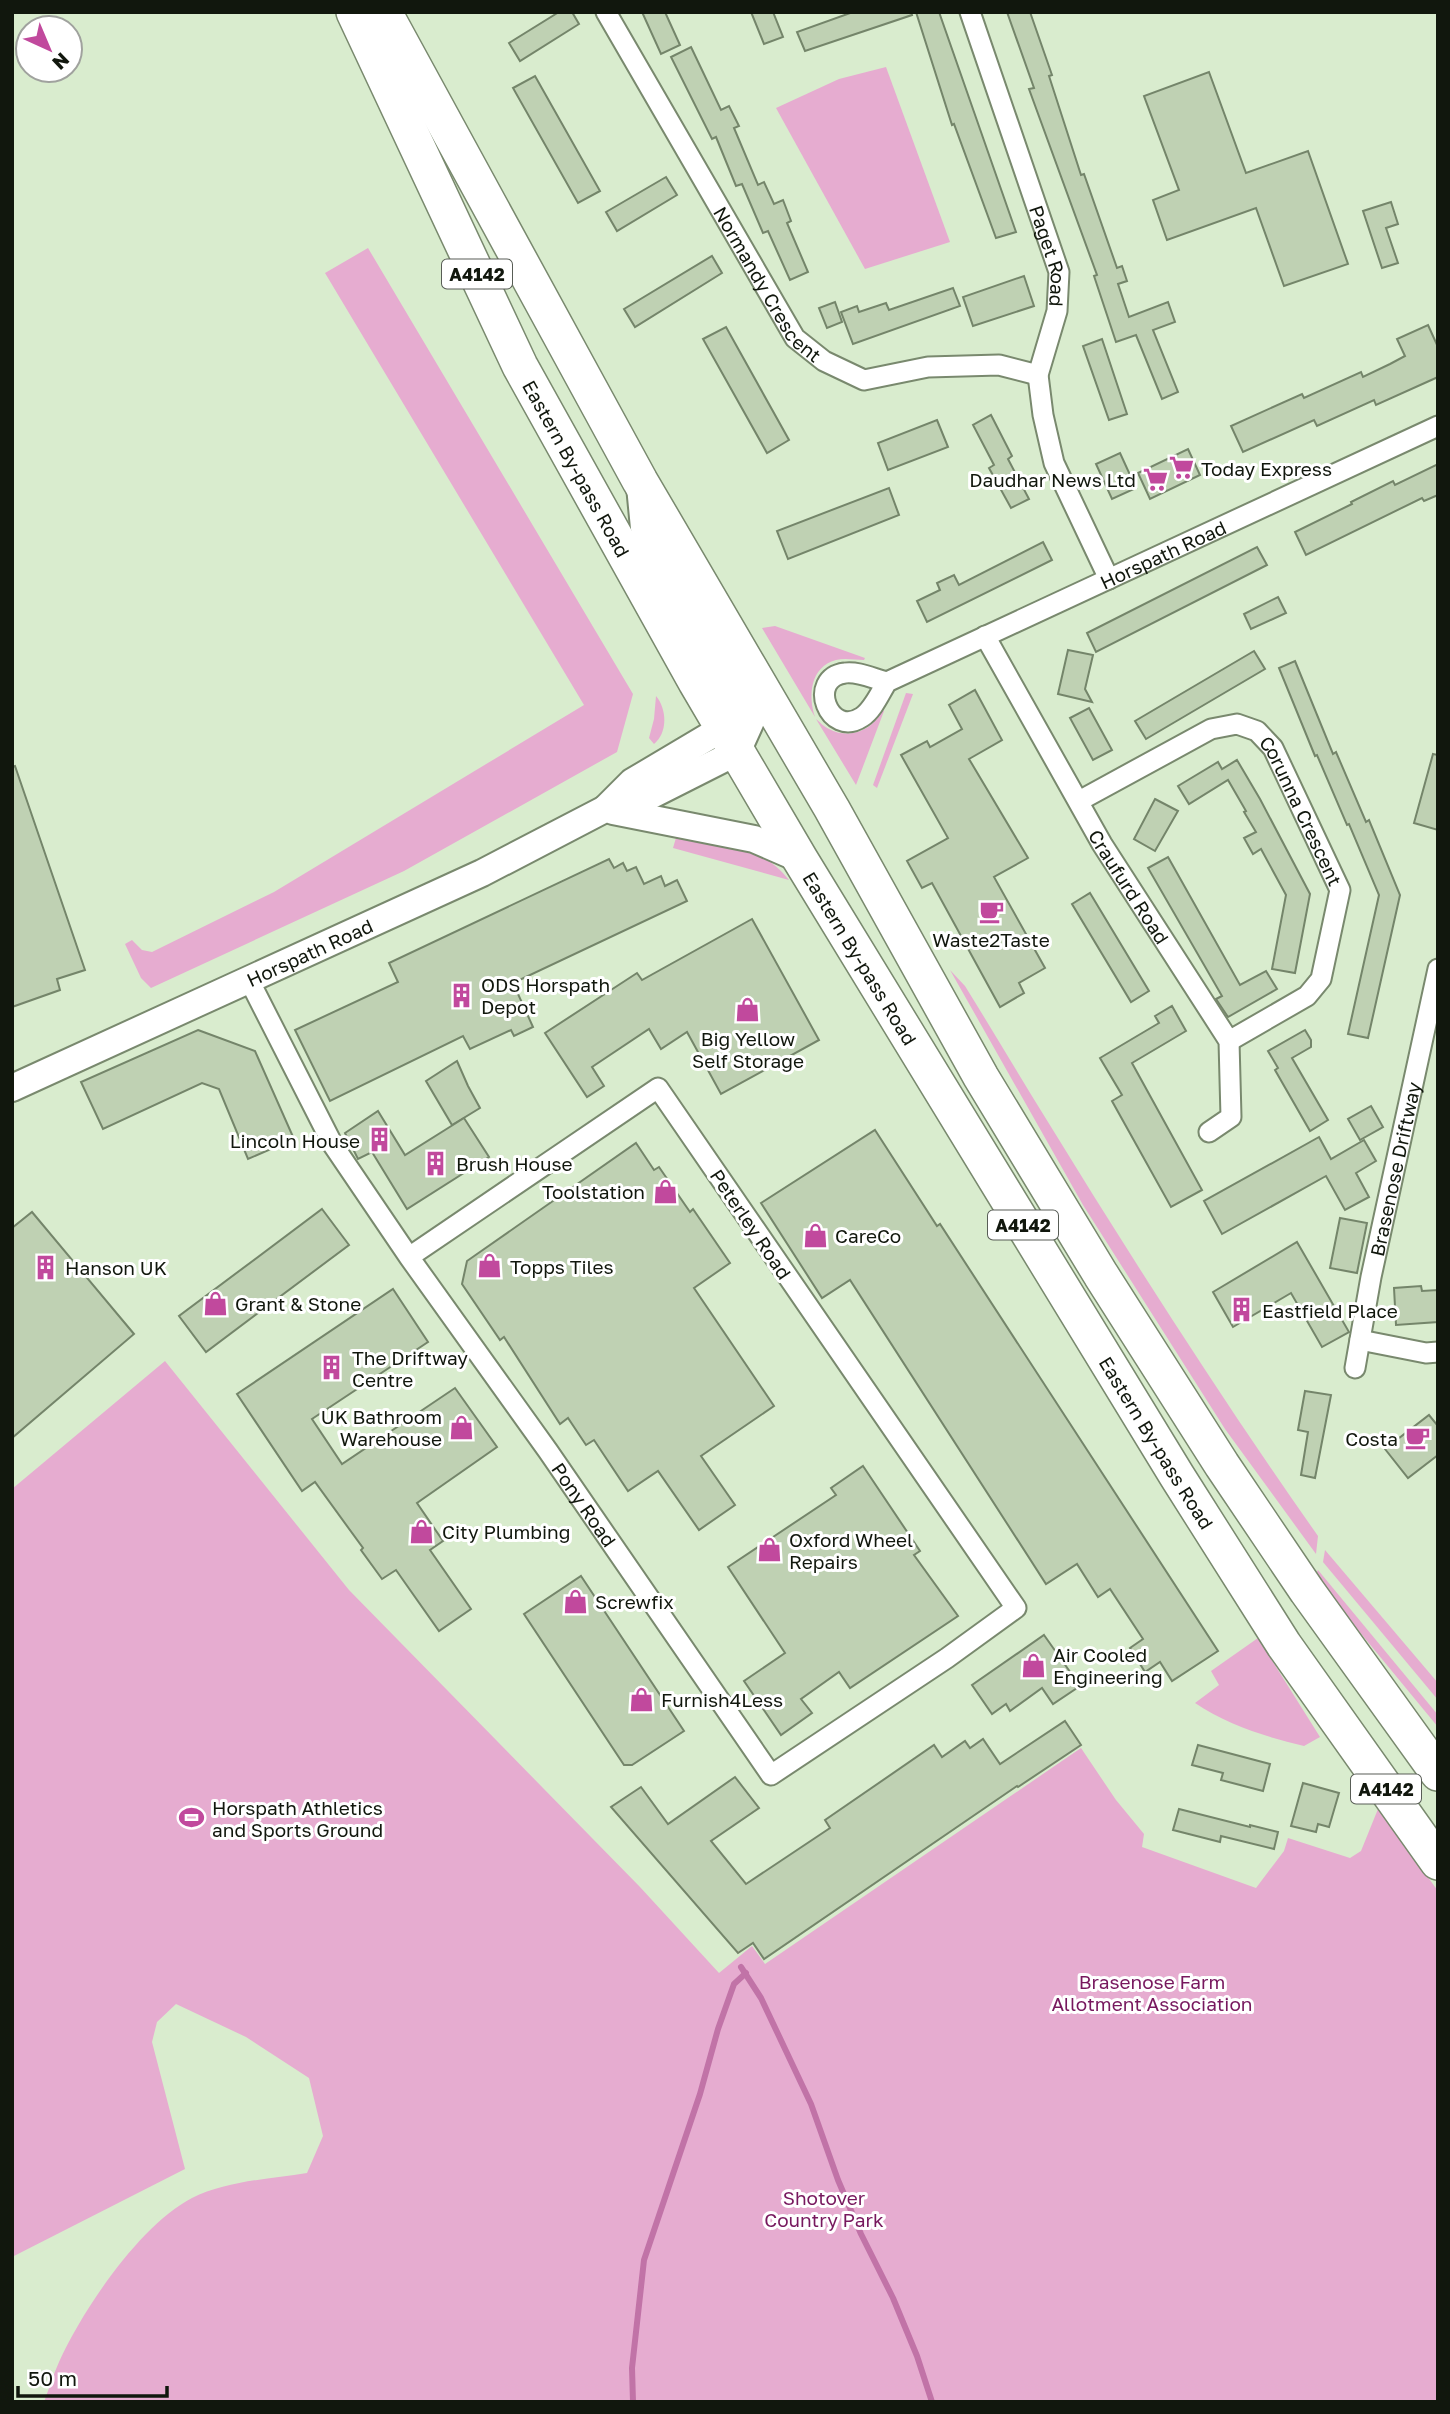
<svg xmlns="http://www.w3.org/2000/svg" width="1450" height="2414" viewBox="0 0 1450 2414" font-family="'Golos Text',sans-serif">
	<rect width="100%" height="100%" fill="#d9ecce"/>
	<g fill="#e6acd0">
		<path d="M886,67L950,242L865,269L776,108L839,79Z"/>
		<path d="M368,248L633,694L617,752L404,871L151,988L141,978L125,944L132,940L142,950L152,952L274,892L584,705L325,273Z"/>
		<path d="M775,626L865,658L864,660C855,660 845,658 836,660C810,667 808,696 815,717L762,628Z"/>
		<path d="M906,693L913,694L877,788L873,785Z"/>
		<path d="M656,696C667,709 668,733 654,744L649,738L654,719Z"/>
		<path d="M882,710L884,711L856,785L816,719C820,722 824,727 829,729C849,740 874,730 882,710Z"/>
		<path d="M678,831C718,840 762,845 789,880L673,848Z"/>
		<path d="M950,970L965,986C993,1031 1020,1077 1048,1122C1134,1262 1223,1401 1318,1536L1316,1554L1225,1429L1083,1205Z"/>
		<path d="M165,1361L349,1590L640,1887L719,1973L752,1946L765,1964L1081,1748L1116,1800L1144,1834L1142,1847L1256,1888L1284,1851L1288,1838L1350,1858L1361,1851L1378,1809L1438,1891V2402H44C49,2389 53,2375 59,2362C83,2309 140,2225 192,2198C226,2181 269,2179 307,2173L323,2136L309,2078L246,2037L176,2004L157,2022L152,2042L185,2169L12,2257V1489Z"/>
		<path d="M1325,1550L1438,1683V1700L1323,1562Z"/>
		<path d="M1318,1570L1438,1715V1727L1325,1590L1315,1576Z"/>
		<path d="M1258,1638L1320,1737L1304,1746C1266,1737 1228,1725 1195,1703L1219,1685L1211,1671Z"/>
	</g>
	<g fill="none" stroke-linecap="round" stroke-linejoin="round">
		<g stroke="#c173a7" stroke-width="6">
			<path d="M741,1967L761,1998L811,2104L838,2180L861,2234L893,2298L917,2356L932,2402"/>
			<path d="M633,2402L632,2368L644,2260L700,2094L718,2029L734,1984L746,1973"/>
		</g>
	</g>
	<g fill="#bfd1b3" stroke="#74856a" stroke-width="2">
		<path d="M559,12H572L579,24L520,61L509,43Z"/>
		<path d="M642,12H665L680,45L661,54Z"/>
		<path d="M751,12H773L783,37L764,44Z"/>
		<path d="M853,12H911L912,15L805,51L797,32Z"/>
		<path d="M916,12H939L1016,232L996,238L954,124L952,125Z"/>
		<path d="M1007,12H1030L1052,75L1049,76L1081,175L1084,174L1117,268L1122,266L1127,281L1118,284L1129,317L1168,302L1175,322L1153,330L1178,392L1162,399L1136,335L1116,342L1094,276L1097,275L1029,89L1034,88Z"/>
		<path d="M691,47L721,110L729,106L739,126L734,128L758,185L764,182L774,204L783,200L791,221L787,223L808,272L790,280L768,231L763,233L742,184L736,186L716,137L712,139L671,57Z"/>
		<path d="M1209,72L1246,173L1308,151L1348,264L1284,286L1256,208L1167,240L1153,200L1179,190L1144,96Z"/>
		<path d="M535,76L600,191L578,203L513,88Z"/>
		<path d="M666,177L677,195L617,231L606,212Z"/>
		<path d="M1391,202L1398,224L1386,228L1398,263L1382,268L1363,211Z"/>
		<path d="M712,256L722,273L635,327L624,309Z"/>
		<path d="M1024,276L1034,306L973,326L963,297Z"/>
		<path d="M953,288L960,306L853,344L841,312L857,306L859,312L886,303L889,310Z"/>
		<path d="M835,302L842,322L827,328L819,308Z"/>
		<path d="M1428,325L1438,347V377L1376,405L1374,400L1317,426L1314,420L1243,452L1231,426L1302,394L1304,398L1361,372L1363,377L1390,364L1405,356L1397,339Z"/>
		<path d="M726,327L789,440L767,453L703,339Z"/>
		<path d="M1102,339L1127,414L1109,420L1083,346Z"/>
		<path d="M991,415L1012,456L1008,459L1029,499L1011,508L989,468L994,465L973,425Z"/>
		<path d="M937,420L948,447L888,470L878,443Z"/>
		<path d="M1188,449L1200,475L1150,499L1138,473Z"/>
		<path d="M1120,453L1136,488L1112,499L1096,464Z"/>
		<path d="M1438,464V495L1424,501L1422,498L1306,555L1295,532L1352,504L1351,502L1393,481L1395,485Z"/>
		<path d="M889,488L899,515L788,559L777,531Z"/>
		<path d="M1043,542L1052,560L927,622L917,601L940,590L937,583L954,575L959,585Z"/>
		<path d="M1257,547L1267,565L1096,652L1087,633Z"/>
		<path d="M1278,597L1286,613L1251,629L1244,614Z"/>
		<path d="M1068,650L1093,655L1085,689L1092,702L1058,694Z"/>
		<path d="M1254,651L1265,669L1146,739L1135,721Z"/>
		<path d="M1295,661L1333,754L1336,752L1366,822L1369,820L1400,895L1368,1038L1348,1034L1379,895L1349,824L1347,825L1317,755L1315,756L1279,668Z"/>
		<path d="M975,690L1002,740L969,759L1028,858L994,877L1045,968L1019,983L1024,993L1000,1007L932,883L922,888L907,861L948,838L901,755L927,741L930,747L962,729L949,705Z"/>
		<path d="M1089,708L1112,750L1093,760L1070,718Z"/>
		<path d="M1433,754L1438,755V830L1414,823Z"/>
		<path d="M1237,760L1260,799L1310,894L1295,973L1272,969L1286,895L1261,849L1253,854L1244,838L1256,832L1244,812L1246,811L1228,780L1189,804L1178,786L1218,762L1222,769Z"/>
		<path d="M15,766L85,970L57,979L60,990L12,1007V767Z"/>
		<path d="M1155,799L1178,811L1155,851L1134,839Z"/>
		<path d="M1168,857L1240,985L1266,971L1277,989L1228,1017L1216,999L1222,996L1148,868Z"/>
		<path d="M609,859L614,868L623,863L627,871L636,867L644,884L661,876L665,886L677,880L687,901L513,983L533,1027L514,1036L511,1030L470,1049L463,1036L330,1101L295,1030L398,982L389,963Z"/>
		<path d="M1090,893L1149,991L1131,1002L1072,904Z"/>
		<path d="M752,919L819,1040L721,1094L687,1032L661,1049L649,1029L592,1067L604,1086L587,1097L545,1033L637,973L642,980Z"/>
		<path d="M1172,1006L1186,1031L1132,1063L1202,1190L1171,1207L1112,1101L1122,1095L1100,1058L1159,1023L1155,1016Z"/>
		<path d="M198,1030L255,1051L294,1139L248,1159L219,1089L202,1083L103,1129L81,1082Z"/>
		<path d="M1305,1030L1311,1040V1047L1292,1058L1328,1120L1310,1131L1275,1070L1278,1068L1268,1051Z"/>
		<path d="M457,1061L468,1086L480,1108L452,1125L426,1081Z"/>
		<path d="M1371,1106L1383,1127L1360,1140L1348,1119Z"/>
		<path d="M378,1111L405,1155L464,1118L489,1157L407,1209L372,1152L358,1159L345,1133Z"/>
		<path d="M875,1130L937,1226L940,1224L1218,1651L1172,1681L1160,1662L1145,1672L1130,1648L1143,1639L1110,1589L1098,1597L1077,1564L1046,1584L850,1280L822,1298L761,1203Z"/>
		<path d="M1319,1137L1331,1159L1364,1140L1376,1161L1356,1173L1369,1197L1345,1210L1326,1176L1222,1234L1204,1201Z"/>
		<path d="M636,1143L654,1170L659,1167L690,1212L693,1209L730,1263L694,1288L774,1406L701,1456L735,1505L699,1530L658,1471L628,1491L594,1440L586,1445L568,1418L560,1424L504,1337L500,1340L462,1284L467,1261Z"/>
		<path d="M322,1209L349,1245L206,1352L179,1316Z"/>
		<path d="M32,1212L134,1334L12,1438V1228Z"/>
		<path d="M1340,1218L1367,1223L1357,1273L1330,1268Z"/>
		<path d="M1297,1242L1349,1332L1322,1347L1291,1293L1233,1327L1213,1292Z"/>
		<path d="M1421,1286L1422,1291L1438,1290V1322L1396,1325L1394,1288Z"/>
		<path d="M393,1289L428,1342L312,1419L342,1464L455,1388L497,1447L417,1503L443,1541L430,1550L471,1609L439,1631L396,1570L382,1579L361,1550L363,1548L315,1482L302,1491L237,1394Z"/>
		<path d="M1305,1391L1331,1395L1315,1478L1301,1475L1308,1432L1298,1430Z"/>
		<path d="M1429,1415L1438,1426V1455L1408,1478L1385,1449Z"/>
		<path d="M863,1466L920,1551L914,1555L958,1616L850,1688L839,1672L801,1699L812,1713L781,1735L744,1681L785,1653L728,1567L836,1495L831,1488Z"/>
		<path d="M581,1576L684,1731L632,1765H624L524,1614Z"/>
		<path d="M1044,1635L1080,1686L1053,1704L1042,1688L1010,1711L1006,1704L992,1714L972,1685Z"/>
		<path d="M1065,1721L1081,1745L1018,1787L1017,1786L764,1959L753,1943L738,1953L611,1807L641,1787L668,1824L735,1777L759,1808L711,1841L746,1884L830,1828L825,1820L934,1745L942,1757L965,1741L970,1748L983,1739L1000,1764Z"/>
		<path d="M1198,1745L1270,1764L1263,1791L1221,1780L1223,1773L1192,1765Z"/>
		<path d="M1303,1783L1339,1793L1329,1827L1318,1824L1316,1832L1291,1826Z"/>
		<path d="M1179,1809L1250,1827V1825L1278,1832L1274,1849L1221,1836L1220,1842L1173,1830Z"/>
	</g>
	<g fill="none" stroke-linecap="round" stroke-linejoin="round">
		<defs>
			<g id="street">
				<path id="s1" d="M606,12L795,338L824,361L864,380L928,367L999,365L1038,375"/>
				<path id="s2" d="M970,12L1059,272L1057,311L1038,375L1043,415L1054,463L1109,579"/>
				<path id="s3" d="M985,636L1102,844L1229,1041L1231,1117L1209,1132"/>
				<path id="s4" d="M887,682C874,679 858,671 845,673C806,678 829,739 862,717C873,710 880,693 887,682L1438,426"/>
				<path id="s5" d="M1079,801L1211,729L1237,724L1257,731L1273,748L1340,890L1321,979L1307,996L1229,1041"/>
				<path id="s6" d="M248,978L333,1145L409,1257L548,1451L771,1775L947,1658L1016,1608L658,1088L409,1257"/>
				<path d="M1360,1340L1426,1353L1438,1352"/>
				<path id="s7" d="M1355,1368L1371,1277L1438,969"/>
			</g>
			<g id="secondary">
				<path d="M606,808L632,782L723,728L741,724"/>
				<path d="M613,811L754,839L800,859"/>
				<path id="s8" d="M12,1088L482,873L605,809L642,800L737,752L751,721L644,528L640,486"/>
			</g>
			<g id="highway">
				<path id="s9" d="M354,12L520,366L696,682L800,859L1177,1476L1284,1645L1438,1862"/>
				<path d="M384,12L640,481L832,809L981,1077L1101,1275L1222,1465L1307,1591L1438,1773"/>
			</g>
		</defs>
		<use href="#street" stroke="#79896e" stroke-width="23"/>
		<use href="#secondary" stroke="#79896e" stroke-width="30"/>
		<use href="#highway" stroke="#79896e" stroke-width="38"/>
		<use href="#street" stroke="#fff" stroke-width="19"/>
		<use href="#secondary" stroke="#fff" stroke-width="26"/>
		<use href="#highway" stroke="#fff" stroke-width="35"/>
	</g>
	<defs>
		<symbol id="supermarket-bare" viewBox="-9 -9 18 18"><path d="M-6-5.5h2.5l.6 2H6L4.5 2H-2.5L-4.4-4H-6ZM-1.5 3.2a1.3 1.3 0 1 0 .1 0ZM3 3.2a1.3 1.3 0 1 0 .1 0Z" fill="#c1499d" stroke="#fff" stroke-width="2.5" paint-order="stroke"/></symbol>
		<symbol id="cafe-bare" viewBox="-9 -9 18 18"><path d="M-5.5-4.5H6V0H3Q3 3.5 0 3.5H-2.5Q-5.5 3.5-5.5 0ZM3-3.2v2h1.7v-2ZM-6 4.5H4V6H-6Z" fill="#c1499d" stroke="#fff" stroke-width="2.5" paint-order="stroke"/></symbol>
		<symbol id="building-bare" viewBox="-9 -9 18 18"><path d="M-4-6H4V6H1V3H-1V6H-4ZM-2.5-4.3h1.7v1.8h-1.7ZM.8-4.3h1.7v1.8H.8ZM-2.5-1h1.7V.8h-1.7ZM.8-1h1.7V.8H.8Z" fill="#c1499d" stroke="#fff" stroke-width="2.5" paint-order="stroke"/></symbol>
		<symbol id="shop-bare" viewBox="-9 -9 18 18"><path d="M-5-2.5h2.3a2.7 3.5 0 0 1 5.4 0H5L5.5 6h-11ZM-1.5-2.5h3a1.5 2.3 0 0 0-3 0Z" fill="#c1499d" stroke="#fff" stroke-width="2.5" paint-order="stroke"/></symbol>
		<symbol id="stadium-bare" viewBox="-9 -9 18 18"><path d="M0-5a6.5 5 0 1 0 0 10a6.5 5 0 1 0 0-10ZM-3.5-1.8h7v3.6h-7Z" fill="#c1499d" stroke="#fff" stroke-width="2.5" paint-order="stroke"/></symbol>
	</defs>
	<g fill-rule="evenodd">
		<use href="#supermarket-bare" x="1164" y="450" width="35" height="35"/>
		<use href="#supermarket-bare" x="1138" y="462" width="35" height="35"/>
		<use href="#cafe-bare" x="974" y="894" width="35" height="35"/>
		<use href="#building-bare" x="444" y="978" width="35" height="35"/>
		<use href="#shop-bare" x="730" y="992" width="35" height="35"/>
		<use href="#building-bare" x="362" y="1122" width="35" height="35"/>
		<use href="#building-bare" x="418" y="1146" width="35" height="35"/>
		<use href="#shop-bare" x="648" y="1174" width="35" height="35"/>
		<use href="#shop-bare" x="798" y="1218" width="35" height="35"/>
		<use href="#shop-bare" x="472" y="1248" width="35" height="35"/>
		<use href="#building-bare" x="28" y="1250" width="35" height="35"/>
		<use href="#shop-bare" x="198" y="1286" width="35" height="35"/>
		<use href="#building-bare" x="1224" y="1292" width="35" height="35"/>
		<use href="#building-bare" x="314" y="1350" width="35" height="35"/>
		<use href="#shop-bare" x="444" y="1410" width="35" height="35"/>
		<use href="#cafe-bare" x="1400" y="1420" width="35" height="35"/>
		<use href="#shop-bare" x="404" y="1514" width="35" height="35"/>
		<use href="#shop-bare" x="752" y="1532" width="35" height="35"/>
		<use href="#shop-bare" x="558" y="1584" width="35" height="35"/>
		<use href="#shop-bare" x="1016" y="1648" width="35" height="35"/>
		<use href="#shop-bare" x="624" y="1682" width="35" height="35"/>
		<use href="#stadium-bare" x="174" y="1800" width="35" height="35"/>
	</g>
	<g text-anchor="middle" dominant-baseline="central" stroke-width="6" stroke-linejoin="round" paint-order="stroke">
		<g fill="#fff" stroke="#585d56" stroke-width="2">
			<rect x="442" y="259.5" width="70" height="29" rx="5"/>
			<rect x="988" y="1210.5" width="70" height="29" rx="5"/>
			<rect x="1351" y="1774.5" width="70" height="29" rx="5"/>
		</g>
		<g font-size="18" font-weight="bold" fill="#11170d">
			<text x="477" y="274">A4142</text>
			<text x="1023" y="1225">A4142</text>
			<text x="1386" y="1789">A4142</text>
		</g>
		<g font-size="19" fill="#11170d" stroke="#fff">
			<text stroke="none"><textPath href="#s2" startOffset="257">Paget Road</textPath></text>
			<text stroke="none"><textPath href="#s1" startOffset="317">Normandy Crescent</textPath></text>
			<text stroke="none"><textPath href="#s9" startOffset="508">Eastern By-pass Road</textPath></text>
			<text stroke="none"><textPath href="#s4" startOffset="478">Horspath Road</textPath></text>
			<text stroke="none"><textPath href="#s5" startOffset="290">Corunna Crescent</textPath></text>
			<text stroke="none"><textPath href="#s3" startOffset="289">Craufurd Road</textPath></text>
			<text stroke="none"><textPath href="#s8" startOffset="327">Horspath Road</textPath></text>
			<text stroke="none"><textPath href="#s9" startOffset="1074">Eastern By-pass Road</textPath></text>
			<text stroke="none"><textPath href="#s7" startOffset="203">Brasenose Driftway</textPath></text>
			<text transform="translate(751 1224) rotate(56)">Peterley Road</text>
			<text stroke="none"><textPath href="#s9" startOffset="1642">Eastern By-pass Road</textPath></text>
			<text stroke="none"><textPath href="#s6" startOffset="626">Pony Road</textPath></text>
		</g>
		<g font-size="19" fill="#11170d" stroke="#fff" text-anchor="start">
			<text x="1201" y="468">Today Express</text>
			<text x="1136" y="479" text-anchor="end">Daudhar News Ltd</text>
			<text x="991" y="939" text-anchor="middle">Waste2Taste</text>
			<text x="481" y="984">ODS Horspath<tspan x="481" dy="22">Depot</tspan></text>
			<text x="748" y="1038" text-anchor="middle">Big Yellow<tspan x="748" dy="22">Self Storage</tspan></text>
			<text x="360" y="1140" text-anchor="end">Lincoln House</text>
			<text x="456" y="1163">Brush House</text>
			<text x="645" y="1191" text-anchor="end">Toolstation</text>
			<text x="835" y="1235">CareCo</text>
			<text x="510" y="1266">Topps Tiles</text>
			<text x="65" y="1267">Hanson UK</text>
			<text x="235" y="1303">Grant &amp; Stone</text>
			<text x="1262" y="1310">Eastfield Place</text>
			<text x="352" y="1357">The Driftway<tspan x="352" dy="22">Centre</tspan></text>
			<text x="442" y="1416" text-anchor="end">UK Bathroom<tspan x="442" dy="22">Warehouse</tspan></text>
			<text x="1398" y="1438" text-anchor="end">Costa</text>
			<text x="442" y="1531">City Plumbing</text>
			<text x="789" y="1539">Oxford Wheel<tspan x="789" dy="22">Repairs</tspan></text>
			<text x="595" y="1601">Screwfix</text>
			<text x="1053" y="1654">Air Cooled<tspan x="1053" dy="22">Engineering</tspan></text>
			<text x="661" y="1699">Furnish4Less</text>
			<text x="212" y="1807">Horspath Athletics<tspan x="212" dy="22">and Sports Ground</tspan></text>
		</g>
		<g font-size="19" fill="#77185e" stroke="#fff">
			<text x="1152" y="1981">Brasenose Farm<tspan x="1152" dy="22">Allotment Association</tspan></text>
			<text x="824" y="2197">Shotover<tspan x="824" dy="22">Country Park</tspan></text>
		</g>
	</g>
	<rect width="1450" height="2414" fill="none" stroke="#11170d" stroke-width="28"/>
	<g transform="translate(49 49) rotate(136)"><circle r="33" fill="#ffffff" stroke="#a0a29e" stroke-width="2"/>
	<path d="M0-5L12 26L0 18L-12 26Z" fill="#c1499d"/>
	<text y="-10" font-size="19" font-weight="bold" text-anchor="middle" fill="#11170d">N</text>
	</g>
	<path d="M18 2386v10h149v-10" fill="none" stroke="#11170d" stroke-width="3.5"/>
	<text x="28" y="2386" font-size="21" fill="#11170d" stroke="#ffffff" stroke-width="5" paint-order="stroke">50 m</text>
</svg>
